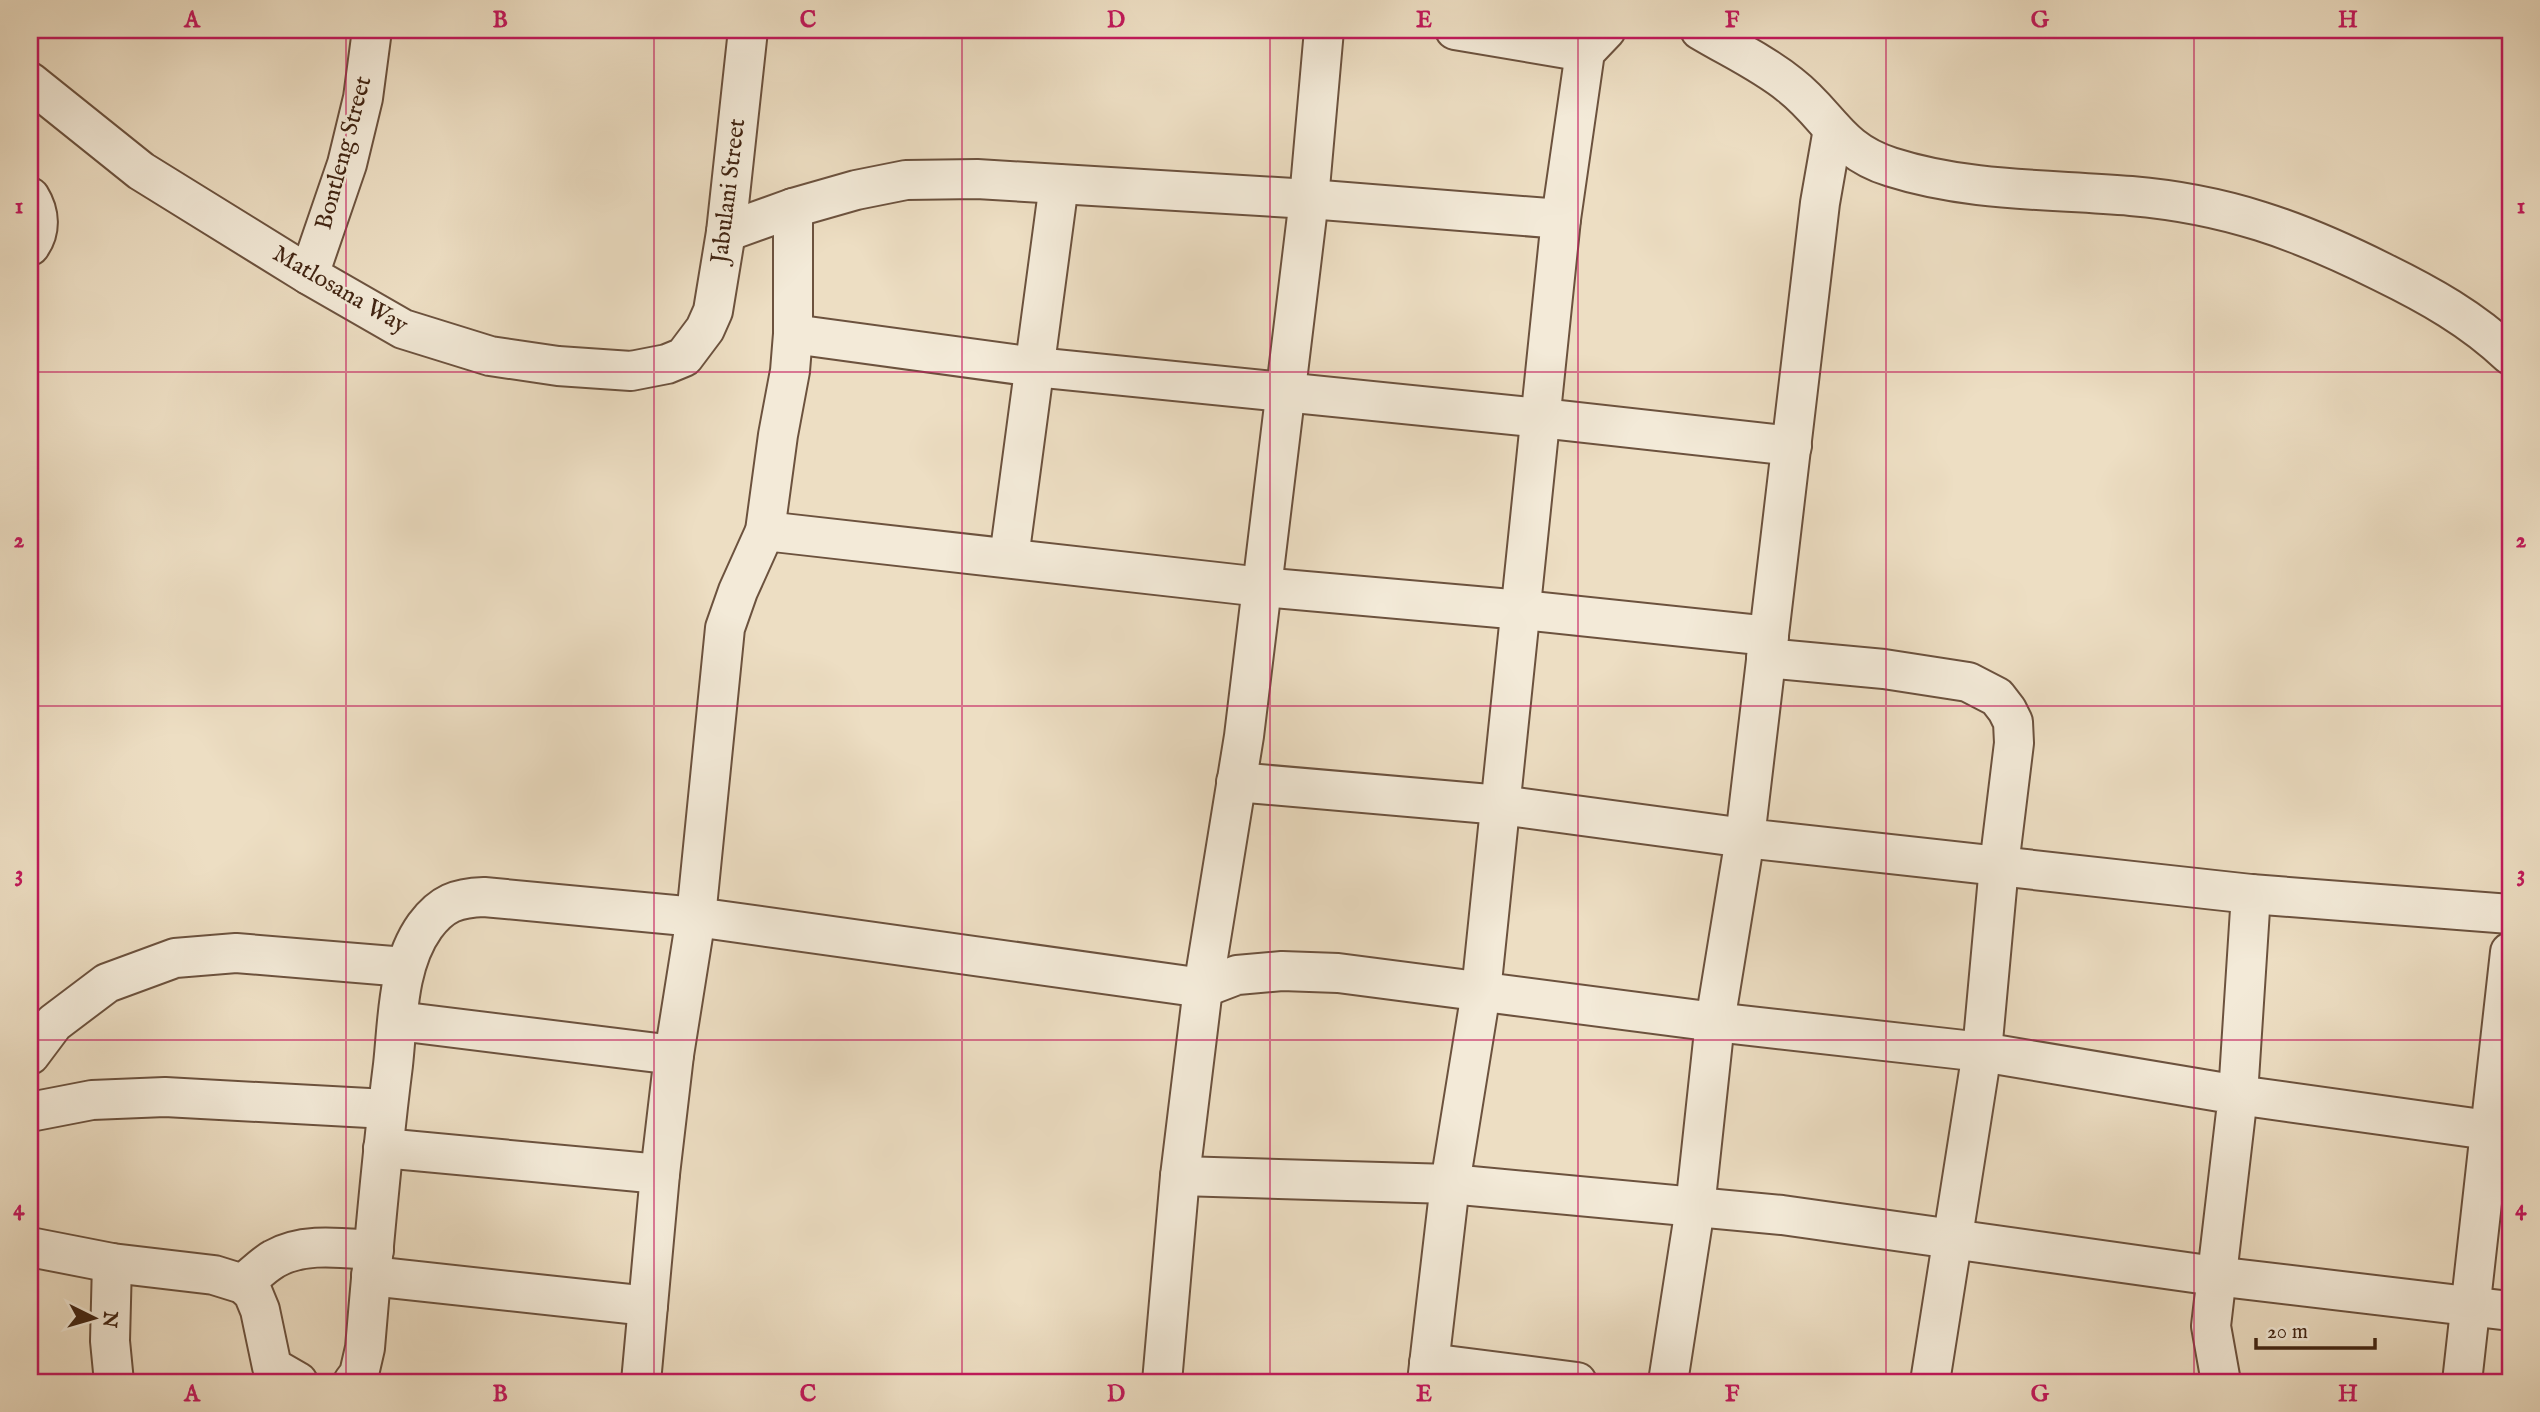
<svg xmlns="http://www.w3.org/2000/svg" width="2540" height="1412" viewBox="0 0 2540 1412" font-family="'IM FELL English',serif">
	<rect width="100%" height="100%" fill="#eddec3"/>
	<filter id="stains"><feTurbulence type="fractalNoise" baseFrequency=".00286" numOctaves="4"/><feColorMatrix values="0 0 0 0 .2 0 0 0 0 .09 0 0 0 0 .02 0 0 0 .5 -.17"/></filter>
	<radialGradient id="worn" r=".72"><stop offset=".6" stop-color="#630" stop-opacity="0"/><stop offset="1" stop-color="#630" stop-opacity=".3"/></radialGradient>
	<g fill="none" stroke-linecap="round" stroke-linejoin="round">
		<defs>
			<g id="minor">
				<path d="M1455,30L1585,52"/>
				<path d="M1700,30C1730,48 1763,63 1790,85C1830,116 1837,150 1891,167C1969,192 2050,189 2131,196C2226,204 2298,230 2382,272C2429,295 2472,319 2510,355"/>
				<path d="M30,82L141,171L309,275L403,329L490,356L558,366L631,371L667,364L684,357L705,329L713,311L726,232L748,30"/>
				<path d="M1833,129L1820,203L1745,838L2251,894L2510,914"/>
				<path d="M30,197C40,213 41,231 30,246"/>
				<path d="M726,232L793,208L856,190L906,180L977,179L1309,199L1561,219"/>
				<path d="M309,275L347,164L363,98L372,30"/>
				<path d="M793,334L1035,367L1541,418L1792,446"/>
				<path d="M765,531L1262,587L1522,610L1769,636"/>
				<path d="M1009,558L1059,184"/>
				<path d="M1766,658L1884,669L1968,682L1997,697L2007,710L2013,722L2014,743L1999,866L1982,1052L1930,1382"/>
				<path d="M1236,782L1501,805L1745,838L1715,1022L1695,1208L1668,1382"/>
				<path d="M2251,894L2238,1095L2510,1133"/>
				<path d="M398,1021L674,1055"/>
				<path d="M30,1055L54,1023L107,983L175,958L236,953L405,967"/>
				<path d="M30,1112L92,1100L165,1097L387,1109"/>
				<path d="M383,1148L660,1174"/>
				<path d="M1180,1176L1450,1184L1481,992L1561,219L1585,52L1606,30"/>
				<path d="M30,1247L112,1263L214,1275L243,1284L253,1293L260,1310L272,1367L298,1382"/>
				<path d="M112,1263L110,1341L114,1382"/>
				<path d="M371,1276L648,1306"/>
				<path d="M243,1284C253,1276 263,1265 274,1259C303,1242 342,1248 374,1250"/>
				<path d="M1429,1363L1577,1382"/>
				<path d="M353,1382L359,1374L365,1348C373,1253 381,1159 393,1065C398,1019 397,965 425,926C442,903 457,898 484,897L696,917L1203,988L1237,975L1282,971L1338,973L1715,1022L1982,1052L2238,1095L2211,1326L2221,1382"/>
				<path d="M641,1382L660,1174L674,1055L696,917L725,628L738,591L765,531L778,435L790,371L793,334V208"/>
				<path d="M1162,1382L1180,1176L1203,988L1244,736L1309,199L1324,30"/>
				<path d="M1427,1382L1450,1184L1782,1215L2215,1276L2510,1311"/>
				<path d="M2462,1382L2510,952"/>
			</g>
		</defs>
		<use href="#minor" stroke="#6c523e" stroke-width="42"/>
		<use href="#minor" stroke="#f3ead8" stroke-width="38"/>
	</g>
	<path fill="none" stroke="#c2185b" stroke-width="2" stroke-opacity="0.55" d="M346,30V1382M654,30V1382M962,30V1382M1270,30V1382M1578,30V1382M1886,30V1382M2194,30V1382M30,372H2510M30,706H2510M30,1040H2510"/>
	<g text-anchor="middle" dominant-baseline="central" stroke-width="5" stroke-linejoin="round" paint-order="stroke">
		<g font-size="24" fill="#412412" stroke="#f3ead8">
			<text transform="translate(344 153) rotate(-75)">Bontleng Street</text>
			<text transform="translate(729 191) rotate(-83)">Jabulani Street</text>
			<text transform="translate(340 290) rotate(30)">Matlosana Way</text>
		</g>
	</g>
	<rect width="2540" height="1412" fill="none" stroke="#eddec3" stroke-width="77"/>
	<g transform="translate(94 1318) rotate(95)" stroke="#f3ead8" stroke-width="5" paint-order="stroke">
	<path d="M0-5L12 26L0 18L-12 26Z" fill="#412412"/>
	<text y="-10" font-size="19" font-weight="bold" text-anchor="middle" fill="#412412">N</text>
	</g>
	<path d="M2256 1338v10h119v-10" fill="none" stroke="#412412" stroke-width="3.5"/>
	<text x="2267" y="1338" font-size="21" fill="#412412" stroke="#f3ead8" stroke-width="5" paint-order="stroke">20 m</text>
	<rect x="38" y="38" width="2464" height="1336" fill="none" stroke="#c2185b" stroke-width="2.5"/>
	<g font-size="23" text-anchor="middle" font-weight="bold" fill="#c2185b">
		<text x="192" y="27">A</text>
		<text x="500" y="27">B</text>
		<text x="808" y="27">C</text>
		<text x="1116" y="27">D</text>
		<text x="1424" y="27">E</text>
		<text x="1732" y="27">F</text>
		<text x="2040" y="27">G</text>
		<text x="2348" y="27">H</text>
		<text x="19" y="213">1</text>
		<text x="2521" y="213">1</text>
		<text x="19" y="547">2</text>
		<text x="2521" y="547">2</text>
		<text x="19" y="881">3</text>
		<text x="2521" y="881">3</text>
		<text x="19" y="1215">4</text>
		<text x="2521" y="1215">4</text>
		<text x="192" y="1401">A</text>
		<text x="500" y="1401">B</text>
		<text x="808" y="1401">C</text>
		<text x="1116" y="1401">D</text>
		<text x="1424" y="1401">E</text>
		<text x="1732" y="1401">F</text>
		<text x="2040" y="1401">G</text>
		<text x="2348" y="1401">H</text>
	</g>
	<rect width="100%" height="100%" filter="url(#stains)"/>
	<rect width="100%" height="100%" fill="url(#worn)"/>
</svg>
